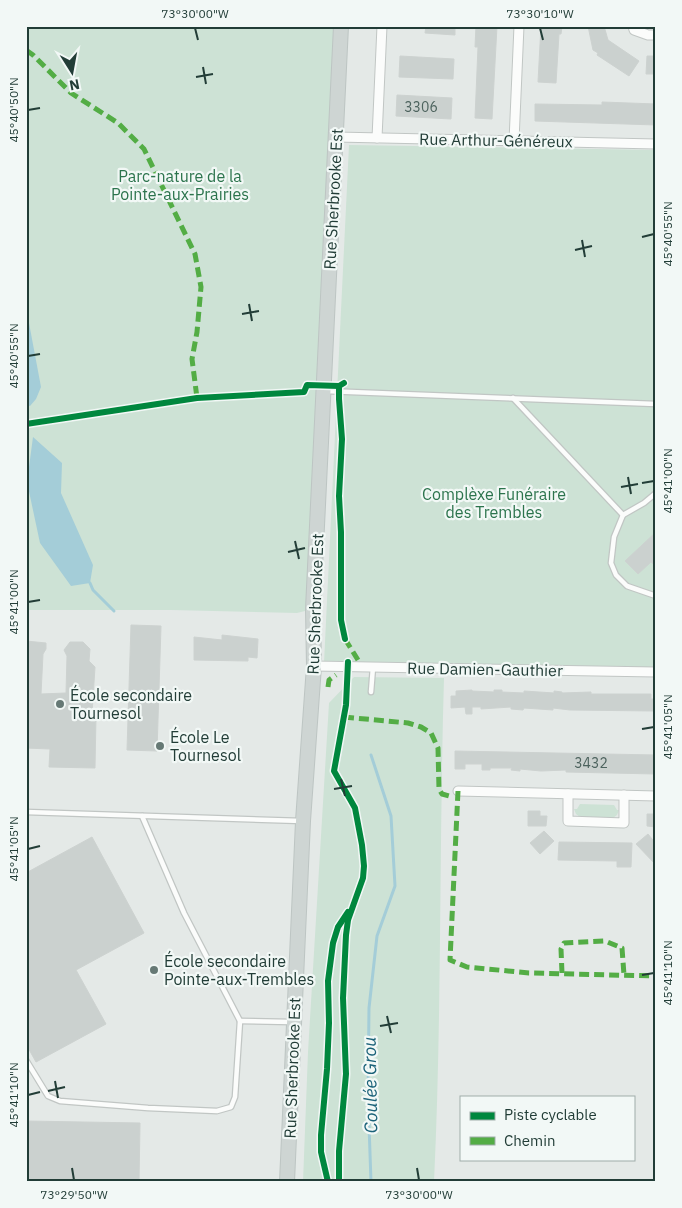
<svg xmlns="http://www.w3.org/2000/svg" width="682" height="1208" viewBox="0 0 682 1208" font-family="'IBM Plex Sans',sans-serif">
	<rect width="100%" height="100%" fill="#e4e9e7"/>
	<g fill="#cde2d5">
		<path d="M26,26H341L313,609L297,613L171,610H26Z"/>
		<path d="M349,145L656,150V672L324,663Z"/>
		<path d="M354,677L444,678C439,846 442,1014 434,1182H303L308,1052L329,703Z"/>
		<path d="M580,804L614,805L617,810H619L617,815L613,818L580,817L576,814L574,809H577Z"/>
	</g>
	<g fill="#a4cdd8">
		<path d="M26,307L41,387L36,399L30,406L26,405Z"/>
		<path d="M33,437L62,463L61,493L93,565L90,583L71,586L40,543L27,482Z"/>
	</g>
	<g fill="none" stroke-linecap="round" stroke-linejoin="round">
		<g stroke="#a4cdd8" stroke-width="3">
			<path d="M90,583L93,590L114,611"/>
			<path d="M371,1182L368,1096L369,1008L377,936L395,886L391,816L371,755"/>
		</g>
	</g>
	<g fill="#cbd1cf" stroke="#cdd2d0">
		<path d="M426,26H455V35L425,33Z"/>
		<path d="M476,26H497L492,119L475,118L478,47H475Z"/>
		<path d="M541,26H562L561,34H559L556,83L538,82Z"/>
		<path d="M588,26H604L608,40L639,61L629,76L597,55L598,53L593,50Z"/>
		<path d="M400,56L454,59L453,79L399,77Z"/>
		<path d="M647,56H656V74H646Z"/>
		<path d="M397,95L452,98L451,119L396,116Z"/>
		<path d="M602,102L656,104V125L535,121V104L602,105Z"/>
		<path d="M656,532V567L651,562L638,574L625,561Z"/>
		<path d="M131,625L161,626L157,751L127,750Z"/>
		<path d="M222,635L258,639L257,658L248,657V661L194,660V637L222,640Z"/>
		<path d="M26,641L46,643V649L43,654L41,694L66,693L67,656L64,650L70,642H83L90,649L89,661L95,667L92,713L96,716L95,768L49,767L50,749L26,748Z"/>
		<path d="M472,690V691L494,692V690H502V692L524,693V691L554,693V691L562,692V693L591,692V694H651V699H655V711L570,710L553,708V710L524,708L523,710L511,709V707L481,709V707H472V714H466L465,707L451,708V696H456V691Z"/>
		<path d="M455,751L656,755V774L566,772V770L541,771L520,769V771L511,770L512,768H490V770H482V764H465V769H455Z"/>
		<path d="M528,811H540V816H547L546,826H528Z"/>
		<path d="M647,814H656V827L647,826Z"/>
		<path d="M544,831L554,841L540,854L530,843Z"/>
		<path d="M648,834L656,844V865L636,844Z"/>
		<path d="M92,837L144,933L76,970L106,1024L36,1062L26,1044V873Z"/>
		<path d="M559,842L632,843L631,867H617V861L558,860Z"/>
		<path d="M26,1121L140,1123L139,1182H26Z"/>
	</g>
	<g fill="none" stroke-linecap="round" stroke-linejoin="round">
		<defs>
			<g id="service">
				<path d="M325,391L656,404"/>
				<path d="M513,398L623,515"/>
				<path d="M656,493L644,503L623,515L614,537L611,563L616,575L627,586L656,596"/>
				<path d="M371,692L373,667"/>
				<path d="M26,812L302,821"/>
				<path d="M240,1021L291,1022"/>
				<path d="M26,1060L48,1096L60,1101L148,1108L217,1111L231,1107L235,1097L240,1021L184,913L142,816"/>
			</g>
			<g id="minor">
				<path d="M633,26L634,30L648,35H656"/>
				<path d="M336,137L656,144"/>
				<path d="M377,138L382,26"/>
				<path d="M514,141L519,26"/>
				<path d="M314,666L656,672"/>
				<path d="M458,791L656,796"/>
				<path d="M568,794V821L624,823V795"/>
			</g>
			<path id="primary" d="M287,1182L303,821L314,666L313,609L341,26"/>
		</defs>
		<use href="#service" stroke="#c1c6c4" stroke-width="7"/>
		<use href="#minor" stroke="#c1c6c4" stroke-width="11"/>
		<use href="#primary" stroke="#bdc5c3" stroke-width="16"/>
		<use href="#service" stroke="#fbfcfb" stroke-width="4.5"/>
		<use href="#minor" stroke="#fbfcfb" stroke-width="9"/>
		<use href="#primary" stroke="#ced5d3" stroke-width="14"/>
		<g stroke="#53ad45" stroke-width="5" stroke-dasharray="10 5" stroke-linecap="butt">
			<path d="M26,50L33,55L71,93L118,123L144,149L195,254L201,287L197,332L192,359L197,398"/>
			<path d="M345,639L358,660"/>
			<path d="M328,687L329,680L336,675"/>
			<path d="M344,717L408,723L421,727L431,733L438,748L439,789L442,794L449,796"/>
			<path d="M458,791L450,960L467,967L529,973L656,976"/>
			<path d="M562,973L561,949L564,943L605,941L622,948L624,975"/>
		</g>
		<defs>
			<g id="cycleway">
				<path d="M344,383L339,386V399L342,439L339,496L341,532V620L345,639"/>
				<path d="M26,424L197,398L304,392L307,385L339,386"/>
				<path d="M328,1182L321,1152V1135L327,1069L329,1023L328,981L333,943L338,927L348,912"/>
				<path d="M339,1182V1151L346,1074L343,998L346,935L348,920L363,878L364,866L362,845L355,808L334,771L346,705L348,662"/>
			</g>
		</defs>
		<use href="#cycleway" stroke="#f2f8f6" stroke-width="9"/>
		<use href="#cycleway" stroke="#00873e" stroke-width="6"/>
	</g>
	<path fill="none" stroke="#223d37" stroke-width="2" d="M195,28L198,40M540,28L543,40M203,67L206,84M196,77L213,74M28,110L40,108M642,237L654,234M582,240L585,257M575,250L592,246M249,304L252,321M242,314L259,311M28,356L40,354M628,477L631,494M642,483L654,481M621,487L638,484M295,541L299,559M288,552L305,548M28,602L40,600M642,729L654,727M341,779L345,796M334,789L352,786M28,849L40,846M642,975L654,973M387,1016L391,1033M380,1026L398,1023M55,1081L58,1098M48,1091L65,1087M28,1095L40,1092M72,1168L74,1180M417,1168L419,1180"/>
	<g fill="#667975" stroke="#f2f8f6" stroke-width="2">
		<circle cx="60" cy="704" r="5"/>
		<circle cx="160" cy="746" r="5"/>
		<circle cx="154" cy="970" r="5"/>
	</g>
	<g text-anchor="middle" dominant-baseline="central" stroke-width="4.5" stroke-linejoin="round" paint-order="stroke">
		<g font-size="14" fill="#4d635e">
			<text x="421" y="107">3306</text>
			<text x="591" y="763">3432</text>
		</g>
		<g font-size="16" fill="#223d37" stroke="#f2f8f6">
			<text transform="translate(496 140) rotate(1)">Rue Arthur-Généreux</text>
			<text transform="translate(333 199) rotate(-87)">Rue Sherbrooke Est</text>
			<text transform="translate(315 604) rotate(-88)">Rue Sherbrooke Est</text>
			<text transform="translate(485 669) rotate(1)">Rue Damien-Gauthier</text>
			<text transform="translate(292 1068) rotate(-88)">Rue Sherbrooke Est</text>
		</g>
		<g font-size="16" fill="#2c744d" stroke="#f2f8f6">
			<text x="180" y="176">Parc-nature de la<tspan x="180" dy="18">Pointe-aux-Prairies</tspan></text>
			<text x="494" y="494">Complèxe Funéraire<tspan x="494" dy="18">des Trembles</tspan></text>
		</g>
		<g font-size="16" fill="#223d37" stroke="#f2f8f6" text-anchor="start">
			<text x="70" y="695">École secondaire<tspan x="70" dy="18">Tournesol</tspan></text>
			<text x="170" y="737">École Le<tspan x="170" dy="18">Tournesol</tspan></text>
			<text x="164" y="961">École secondaire<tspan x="164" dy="18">Pointe-aux-Trembles</tspan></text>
		</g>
		<g font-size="18" font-style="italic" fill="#1b6279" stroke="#f2f8f6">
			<text transform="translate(370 1085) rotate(-91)">Coulée Grou</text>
		</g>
	</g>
	<rect width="682" height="1208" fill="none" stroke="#f2f8f6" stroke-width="55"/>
	<rect x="460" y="1096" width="175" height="65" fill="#f2f8f6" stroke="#9fadaa"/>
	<rect x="470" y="1112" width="25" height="8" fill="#00873e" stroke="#9fadaa"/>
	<text x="504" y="1120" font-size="15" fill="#223d37">Piste cyclable</text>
	<rect x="470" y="1137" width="25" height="8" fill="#53ad45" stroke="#9fadaa"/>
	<text x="504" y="1146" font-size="15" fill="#223d37">Chemin</text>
	<g transform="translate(72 72) rotate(169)" stroke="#f2f8f6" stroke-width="4" paint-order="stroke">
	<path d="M0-4L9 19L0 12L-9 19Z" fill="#223d37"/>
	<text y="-8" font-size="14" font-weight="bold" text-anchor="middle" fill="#223d37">N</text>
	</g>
	<rect x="28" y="28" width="626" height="1152" fill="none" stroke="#223d37" stroke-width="2"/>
	<g font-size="12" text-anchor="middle" fill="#223d37">
		<text x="195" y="18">73°30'00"W</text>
		<text x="540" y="18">73°30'10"W</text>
		<text transform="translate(14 110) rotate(-90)" y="4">45°40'50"N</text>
		<text transform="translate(668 234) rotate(-90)" y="4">45°40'55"N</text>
		<text transform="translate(14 356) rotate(-90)" y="4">45°40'55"N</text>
		<text transform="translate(668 481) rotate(-90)" y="4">45°41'00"N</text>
		<text transform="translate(14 602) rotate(-90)" y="4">45°41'00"N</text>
		<text transform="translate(668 727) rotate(-90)" y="4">45°41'05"N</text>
		<text transform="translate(14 849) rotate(-90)" y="4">45°41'05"N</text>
		<text transform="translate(668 973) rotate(-90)" y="4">45°41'10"N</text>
		<text transform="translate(14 1095) rotate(-90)" y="4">45°41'10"N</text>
		<text x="74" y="1199">73°29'50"W</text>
		<text x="419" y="1199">73°30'00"W</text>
	</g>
</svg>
